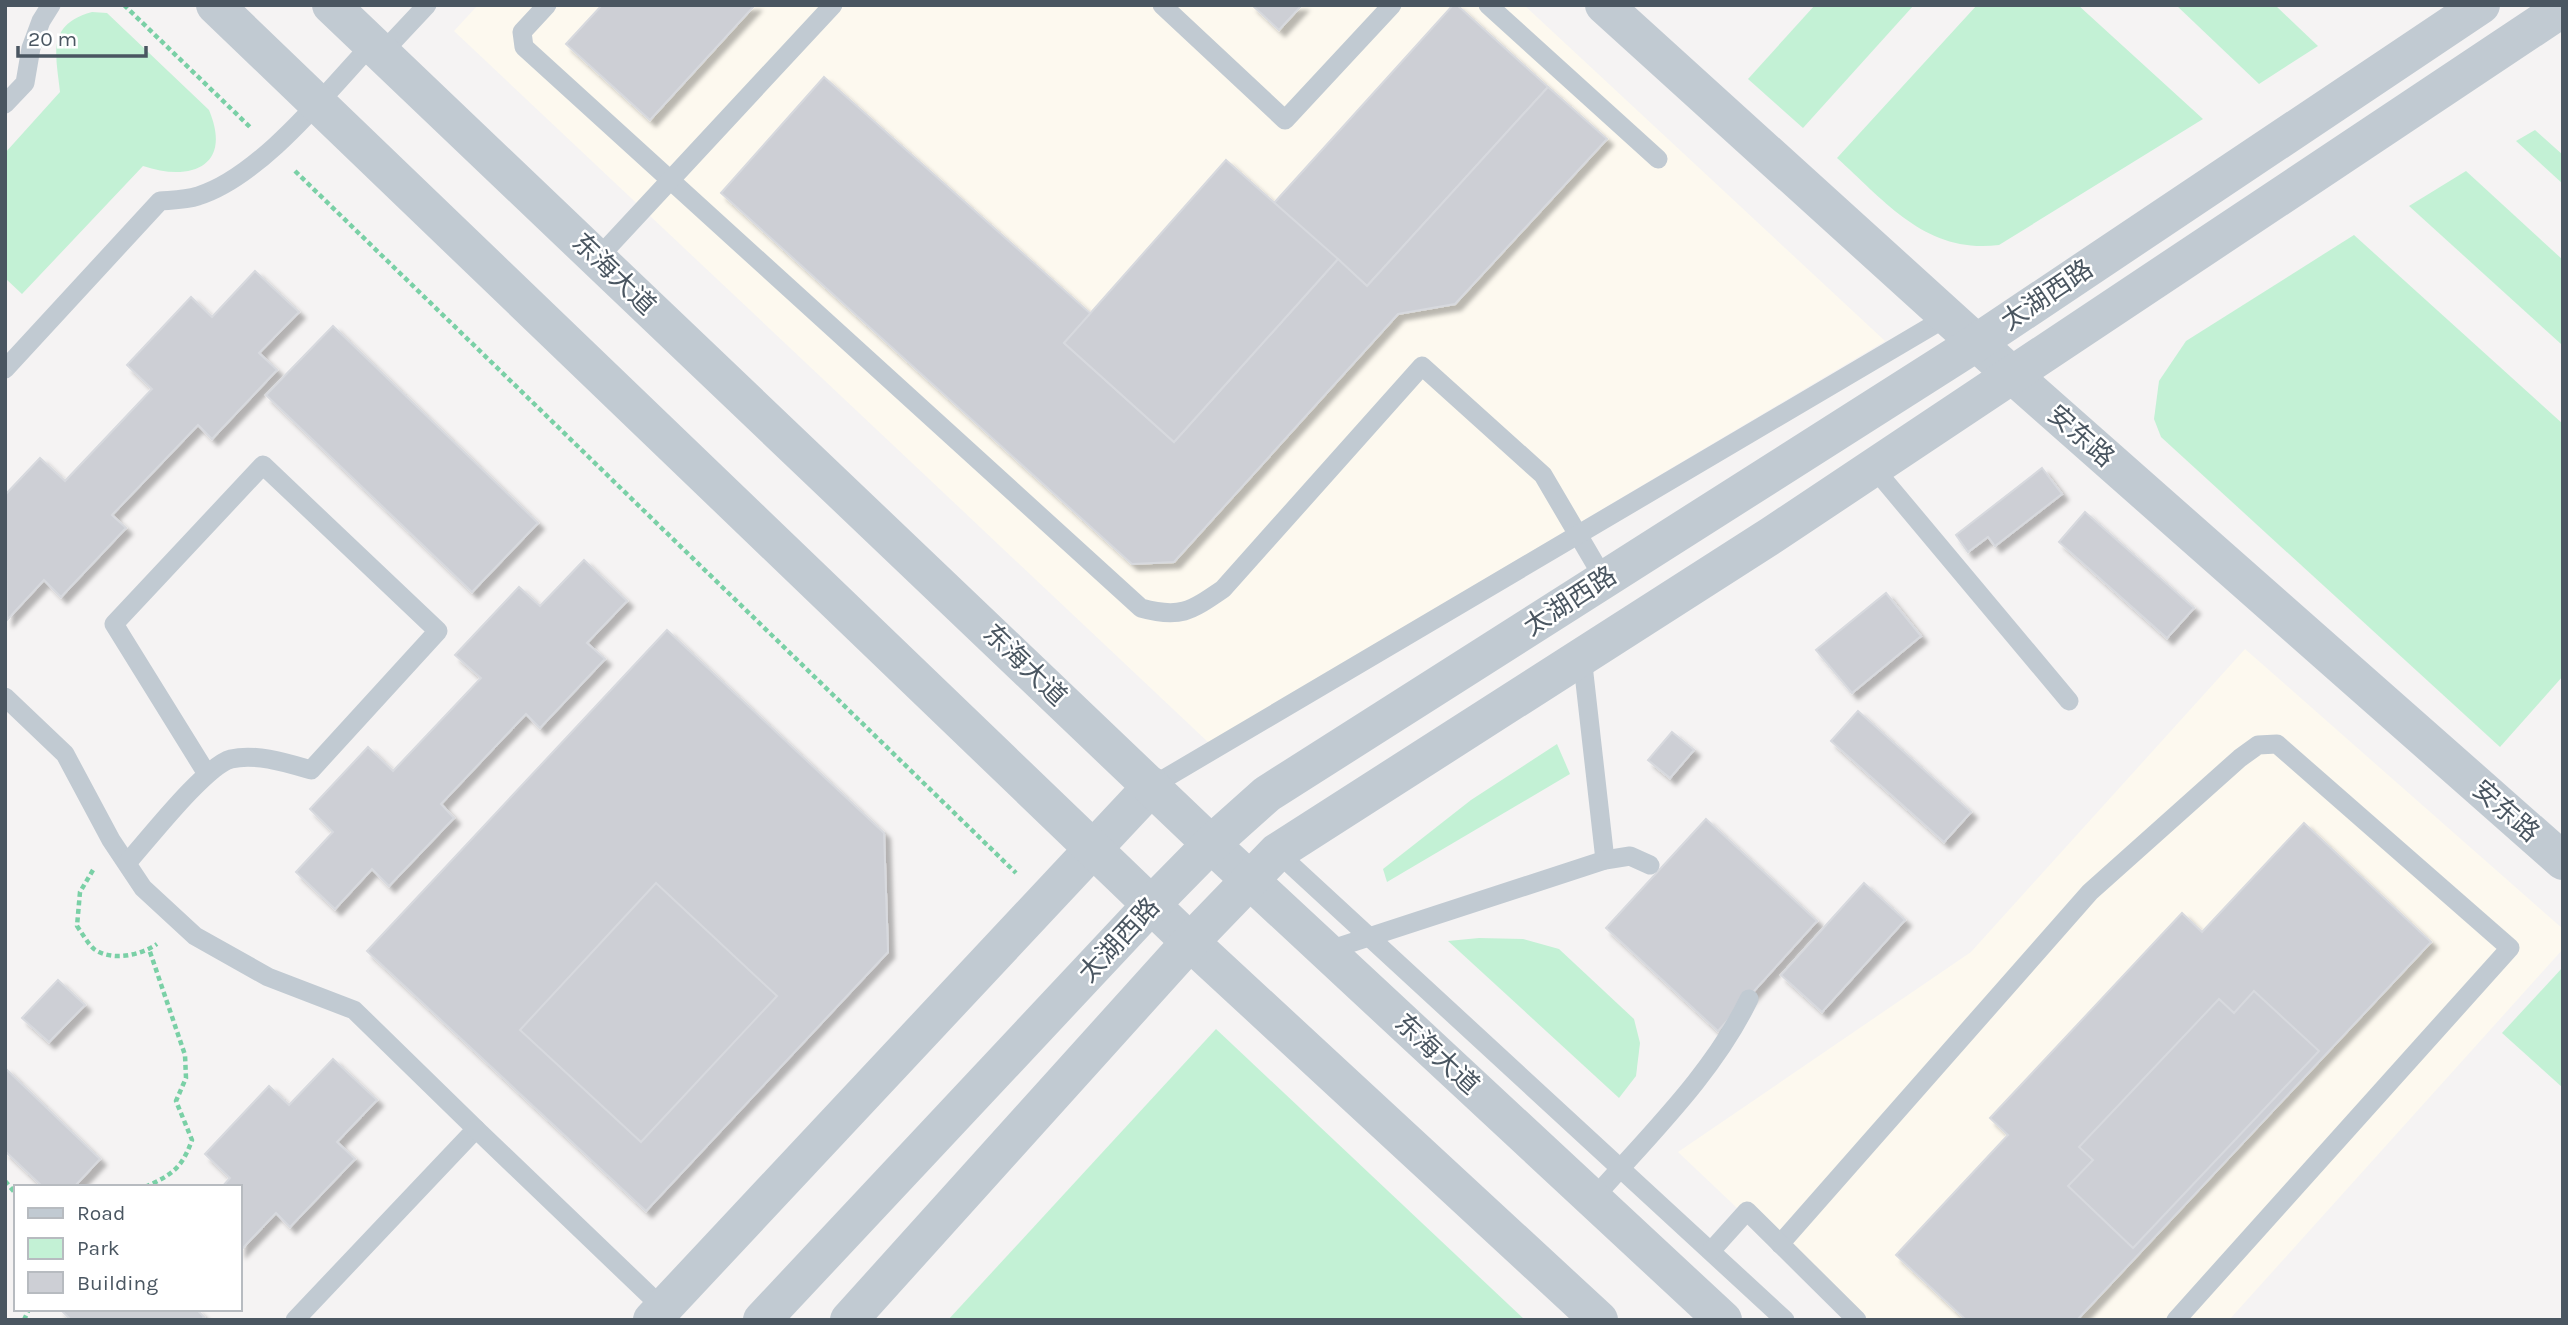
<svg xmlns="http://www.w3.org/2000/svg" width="2568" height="1325" viewBox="0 0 2568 1325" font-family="Karla,'Noto Sans SC',sans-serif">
	<defs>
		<filter id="shadow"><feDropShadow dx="6" dy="6" stdDeviation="2" flood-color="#0004"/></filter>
	</defs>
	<rect width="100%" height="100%" fill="#f5f3f3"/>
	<g fill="#fdf9ef">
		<path d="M478,5H1524L1885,341L1209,743L454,31Z"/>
		<path d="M2245,649L2563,929V949L2229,1320H1855L1678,1152L1971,952Z"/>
	</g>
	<g fill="#c3f1d5">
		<path d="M1815,5H1914L1803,128L1748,79Z"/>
		<path d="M1977,5H2078L2203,119L1999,245C1926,254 1886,202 1837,158Z"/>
		<path d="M2176,5H2275L2318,46L2259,84Z"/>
		<path d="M92,12L107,13L209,110C233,167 190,182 143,166L22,294L5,278V153L60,92C56,54 46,25 92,12Z"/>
		<path d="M2535,130L2563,155V184L2516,141Z"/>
		<path d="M2466,171L2563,260L2561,344L2409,206Z"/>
		<path d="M2354,235L2563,424V676L2500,747L2161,437L2154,419L2159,381L2186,341Z"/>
		<path d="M1557,744L1570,774L1387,882L1383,869L1471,800Z"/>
		<path d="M1479,938L1523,939L1559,949L1634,1019L1640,1043L1636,1076L1619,1098L1448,941Z"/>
		<path d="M2563,967V1088L2502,1033Z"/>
		<path d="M1216,1029L1525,1320H948Z"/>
	</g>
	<g fill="#cdcfd5" stroke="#d7d9de" stroke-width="2" filter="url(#shadow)">
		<path d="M602,5H755L650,120L566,44Z"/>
		<path d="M1252,5H1302L1279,30Z"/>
		<path d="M1453,5H1457L1548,87L1367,286L1274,203Z"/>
		<path d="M824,77L1091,314L1064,343L1174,442L1338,259L1367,286L1548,87L1607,139L1455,304L1398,314L1174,562L1132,564L721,193Z"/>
		<path d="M1226,160L1338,259L1174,442L1064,343Z"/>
		<path d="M255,271L299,312L259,353L277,370L212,439L198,425L112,515L126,528L61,597L44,580L7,620L5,495L40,458L65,481L152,389L127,365L191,297L212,317Z"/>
		<path d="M333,326L538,523L472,592L266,395Z"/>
		<path d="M2042,468L2062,494L1995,546L1988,537L1968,552L1956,535Z"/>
		<path d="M2085,512L2194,608L2167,638L2059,542Z"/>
		<path d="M584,560L627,601L587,643L605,659L540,728L526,714L441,804L454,818L389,886L372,869L335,909L296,872L333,832L310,809L368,747L393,771L481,678L455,655L519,587L540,606Z"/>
		<path d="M1886,593L1921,636L1852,693L1816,650Z"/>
		<path d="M667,630L884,833L888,952L646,1211L367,951Z"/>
		<path d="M1858,711L1971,812L1944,842L1831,741Z"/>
		<path d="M1672,732L1694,750L1670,778L1648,760Z"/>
		<path d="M1706,819L1817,921L1718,1031L1606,928Z"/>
		<path d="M2304,823L2431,942L2077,1320H1966L1896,1255L2008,1135L1990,1118L2182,913L2202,932Z"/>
		<path d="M656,883L777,996L641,1142L520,1030Z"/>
		<path d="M1864,883L1905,920L1822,1012L1781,975Z"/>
		<path d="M58,980L85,1005L49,1042L22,1018Z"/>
		<path d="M2254,991L2319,1051L2133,1248L2068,1186L2093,1160L2079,1147L2219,999L2234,1013Z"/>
		<path d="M333,1059L377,1100L337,1142L355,1159L290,1227L276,1213L240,1251V1187H222L230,1178L205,1154L269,1086L289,1105Z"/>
		<path d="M5,1068L100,1159L74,1187H43L5,1151Z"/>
		<path d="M60,1309H196L204,1317L201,1320H71Z"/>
	</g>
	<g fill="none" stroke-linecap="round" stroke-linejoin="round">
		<g stroke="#7ad0a6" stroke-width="4.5" stroke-dasharray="5 3.5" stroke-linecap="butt">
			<path d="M124,5L251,128"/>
			<path d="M295,171L1016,873"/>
			<path d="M93,870L80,892L77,926C82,933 88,944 94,949C112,962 141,955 157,944"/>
			<path d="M5,1181L16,1194"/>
			<path d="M145,1187C172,1175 182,1168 192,1140L176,1101L186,1078L185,1055L149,949"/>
			<path d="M24,1320L29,1309"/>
		</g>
		<g stroke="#c1cad2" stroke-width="19">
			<path d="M547,5L522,32L524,47L1141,608C1180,619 1191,611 1223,589L1422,366L1543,475L1604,579"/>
			<path d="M1162,5L1285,120L1392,5"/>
			<path d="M1488,5L1658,159"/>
			<path d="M381,54L427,5"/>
			<path d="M5,104L25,83L31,48L41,21L51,5"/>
			<path d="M597,259L833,5"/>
			<path d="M5,369L160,201C172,200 186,200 198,196C260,177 327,92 372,44"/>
			<path d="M1873,467L2069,701"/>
			<path d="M1582,656L1605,860"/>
			<path d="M5,697L65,754L111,840L143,888L195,936L268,977L354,1010L476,1129L295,1320"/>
			<path d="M1152,786L1947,317"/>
			<path d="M1277,852L1785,1320"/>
			<path d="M127,863C147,841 205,766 231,759C256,753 287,763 311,770L438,631L263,465L114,624L207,774"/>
			<path d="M1326,951L1605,860L1630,856L1650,865"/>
			<path d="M476,1129L667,1312"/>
			<path d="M1593,1199C1648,1136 1713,1074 1749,999"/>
			<path d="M1780,1244L2090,892L2240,758L2258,745L2277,744L2510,948L2176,1320"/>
			<path d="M1711,1251L1747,1211L1857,1320"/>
		</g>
		<g stroke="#c1cad2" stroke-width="38">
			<path d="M1604,5L2010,373L2563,861"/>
			<path d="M652,1320L1152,786"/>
		</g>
		<g stroke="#c1cad2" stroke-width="38">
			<path d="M215,5L1190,942L1599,1320"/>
			<path d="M331,5L1211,844L1723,1320"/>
			<path d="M762,1320L1153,903L1211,844L1267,794L1976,343L2481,5"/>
			<path d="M849,1320L1190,942L1277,852L1772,535L2563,8"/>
		</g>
	</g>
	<g text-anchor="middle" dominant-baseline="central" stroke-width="5" stroke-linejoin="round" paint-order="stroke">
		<g font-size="26" fill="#4a5661" stroke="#fff">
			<text transform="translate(614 274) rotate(44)">东海大道</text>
			<text transform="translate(2047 295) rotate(-34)">太湖西路</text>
			<text transform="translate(2081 436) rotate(41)">安东路</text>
			<text transform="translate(1570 601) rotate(-33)">太湖西路</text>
			<text transform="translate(1025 665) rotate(44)">东海大道</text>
			<text transform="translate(2506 811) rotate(41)">安东路</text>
			<text transform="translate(1119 940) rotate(-47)">太湖西路</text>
			<text transform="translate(1437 1054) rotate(43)">东海大道</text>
		</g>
	</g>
	<rect width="2568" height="1325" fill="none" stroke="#4a5661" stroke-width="14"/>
	<rect x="14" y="1185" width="228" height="126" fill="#ffffff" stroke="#b7bbc0" stroke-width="2"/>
	<rect x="28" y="1208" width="35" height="10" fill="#c1cad2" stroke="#b7bbc0" stroke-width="2"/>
	<text x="77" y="1220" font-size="21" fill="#4a5661">Road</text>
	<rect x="28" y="1238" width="35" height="21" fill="#c3f1d5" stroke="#b7bbc0" stroke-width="2"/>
	<text x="77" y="1255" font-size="21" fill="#4a5661">Park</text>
	<rect x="28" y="1272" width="35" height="21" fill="#cdcfd5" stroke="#b7bbc0" stroke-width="2"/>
	<text x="77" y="1290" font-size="21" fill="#4a5661">Building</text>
	<path d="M18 46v10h128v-10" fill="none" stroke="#4a5661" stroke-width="3.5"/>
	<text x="28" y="46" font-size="21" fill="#4a5661" stroke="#ffffff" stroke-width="5" paint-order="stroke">20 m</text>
</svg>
